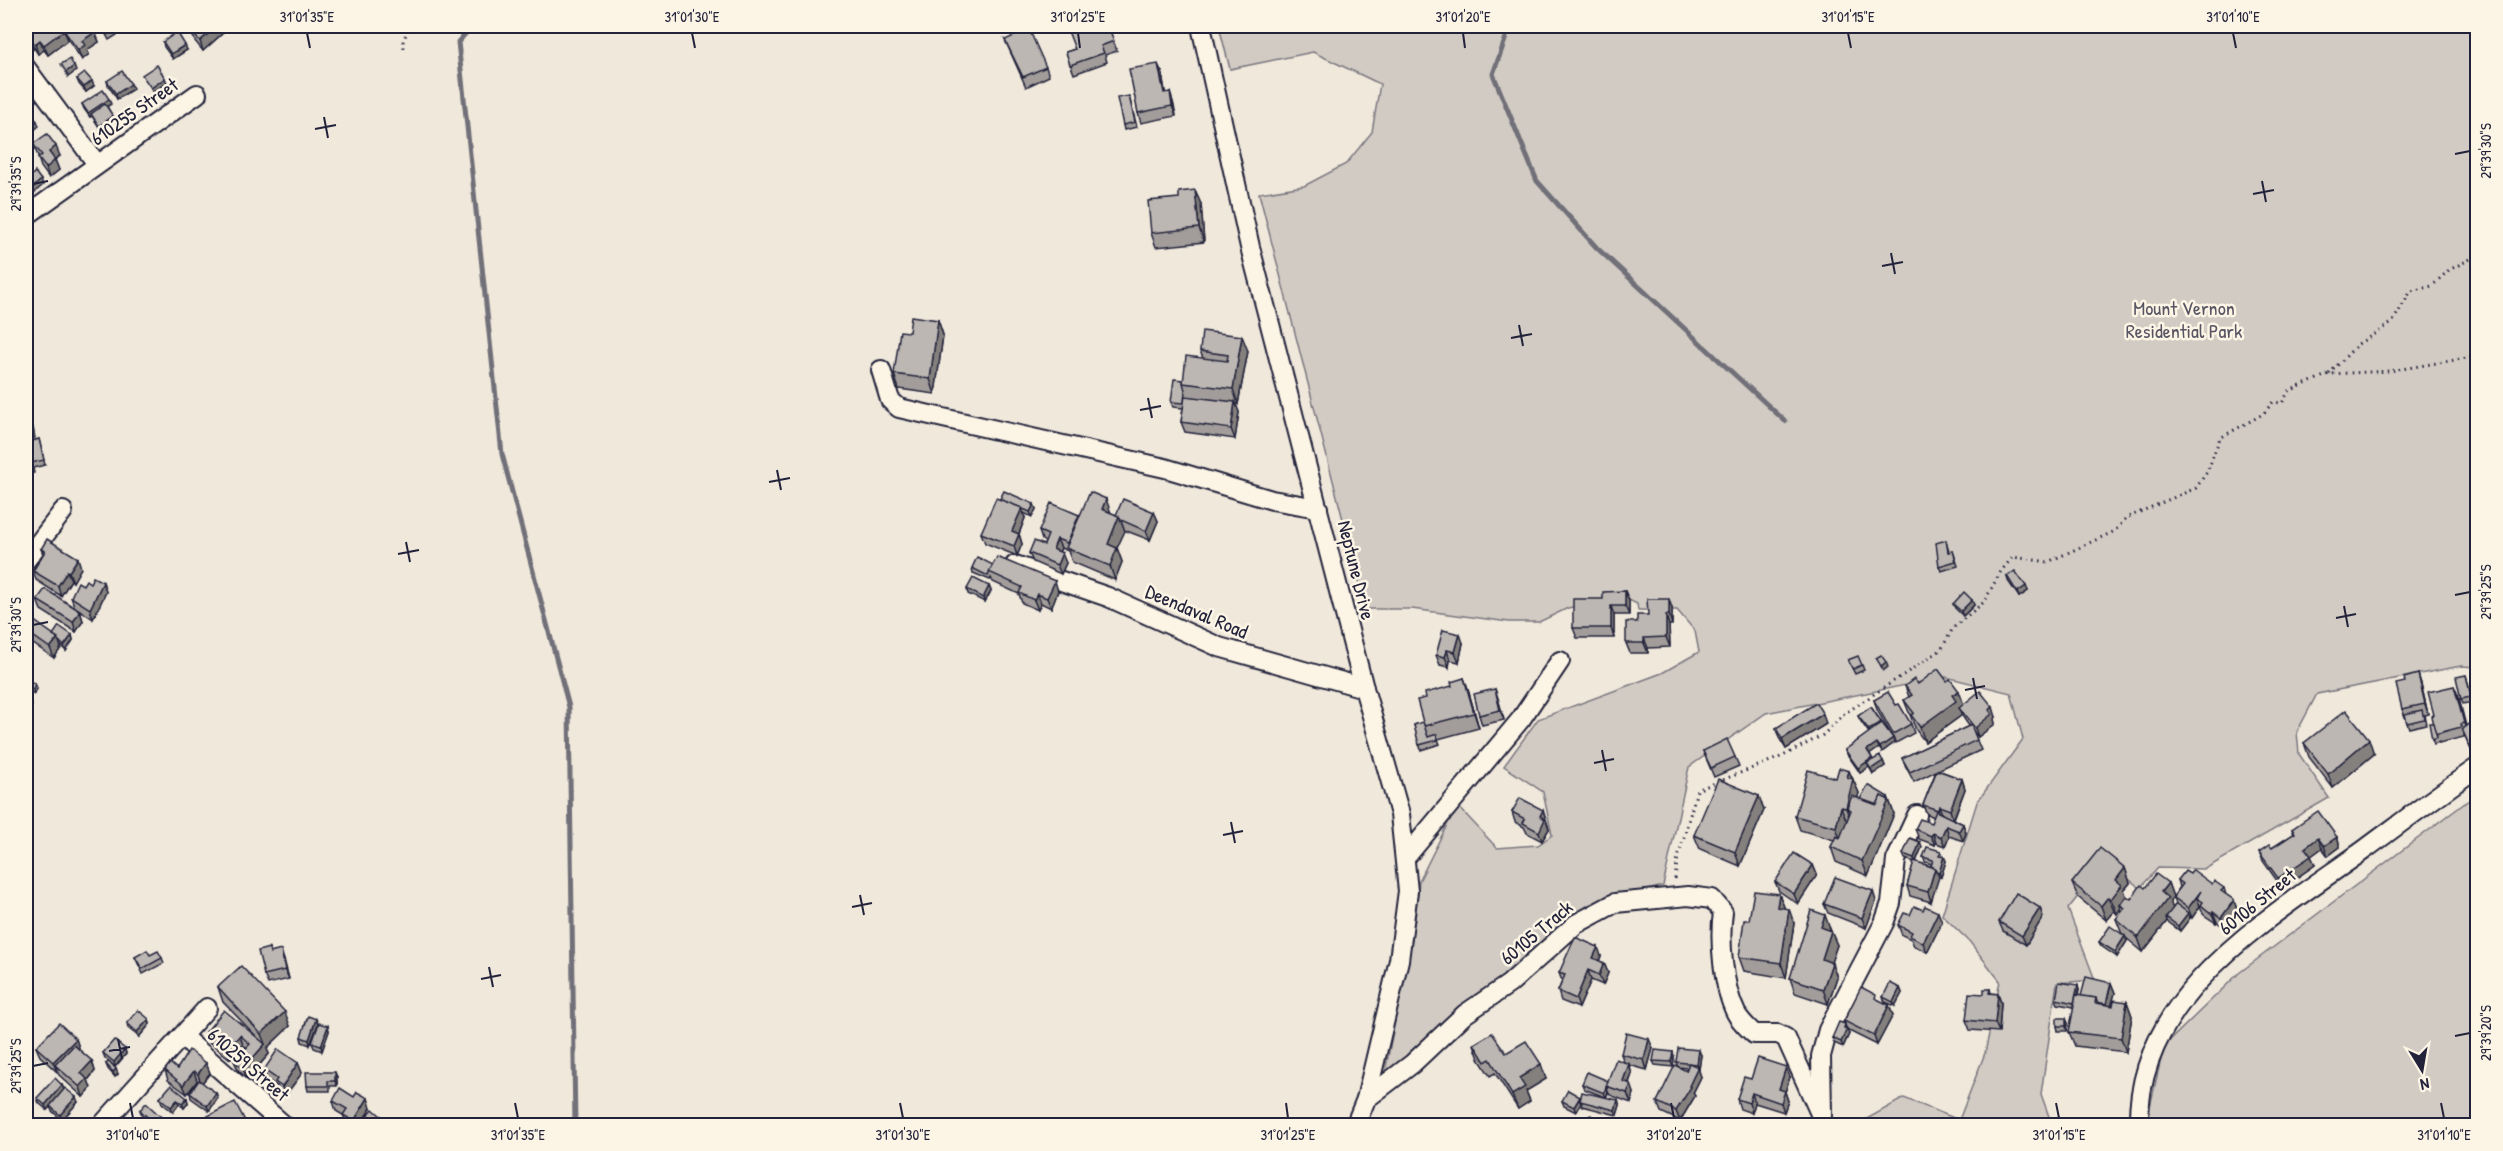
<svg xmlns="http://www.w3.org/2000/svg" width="2503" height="1151" viewBox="0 0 2503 1151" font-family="'Patrick Hand',sans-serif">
	<rect width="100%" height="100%" fill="#efe8db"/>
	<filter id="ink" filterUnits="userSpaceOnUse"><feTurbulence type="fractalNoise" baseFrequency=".0167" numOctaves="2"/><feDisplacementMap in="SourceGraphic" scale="12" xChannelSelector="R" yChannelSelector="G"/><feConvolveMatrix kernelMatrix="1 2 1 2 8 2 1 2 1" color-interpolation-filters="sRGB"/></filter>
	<g filter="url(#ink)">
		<g fill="#d1cbc3" stroke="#7a767f" stroke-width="1.5">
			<path d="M1219,26H2477V667L2461,666L2317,694L2297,732L2299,754L2329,798L2205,869L2158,868L2140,888L2106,861L2068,909L2095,980L2057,983L2041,1094L2052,1125H1856L1904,1098L1959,1120L1985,1053L2000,981L1969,941L1942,915L1977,802L2023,739L2011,693L1946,677L1766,713L1689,767L1663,886L1588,905L1503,982L1384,1077L1415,919L1419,881L1457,805L1497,848L1538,845L1552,835L1543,792L1504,766L1538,719L1662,673L1699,652L1695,631L1677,610H1638L1637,604L1629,600L1613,598L1568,608L1539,622H1509L1412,609H1366L1259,193L1304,186L1346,164L1372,132L1380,84L1313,52L1230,69Z"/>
			<path d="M2477,794V1125L2149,1126V1111L2164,1046L2239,973Z"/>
		</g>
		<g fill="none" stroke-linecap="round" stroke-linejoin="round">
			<g stroke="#716f79" stroke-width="5">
				<path d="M472,26L458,42L502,454L569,707L575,1126"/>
				<path d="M1510,26L1493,74L1537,181L1597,248L1785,421"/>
			</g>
			<defs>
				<g id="minor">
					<path d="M1201,26L1250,247L1364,688L1400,814L1408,891L1399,960L1366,1099L1355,1126"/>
					<path d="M26,68L97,164"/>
					<path d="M26,216L197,94"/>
					<path d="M881,370L890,400L899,408L1165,468L1272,500L1318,508"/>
					<path d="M26,560L63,511"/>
					<path d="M1015,565L1108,597L1219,647L1364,688"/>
					<path d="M1406,857L1521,719L1560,661"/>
					<path d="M183,1037L285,1126"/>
					<path d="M1366,1099L1412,1064L1465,1014L1509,984L1576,924L1615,903L1688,896L1712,899L1723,912C1719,940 1723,987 1736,1013C1740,1021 1748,1028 1754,1034H1778L1786,1038L1822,1118V1126"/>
					<path d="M1822,1114L1821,1056L1828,1030L1884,923L1891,903L1896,860L1917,815"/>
					<path d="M101,1126L207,1008"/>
					<path d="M2139,1126C2135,995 2271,917 2364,850C2402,822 2439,794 2478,767"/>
				</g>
			</defs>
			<use href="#minor" stroke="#22223b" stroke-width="22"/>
			<g stroke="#22223b" stroke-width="3" stroke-dasharray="1.5 4.5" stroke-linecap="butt">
				<path d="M404,48L403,42L409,26"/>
				<path d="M2329,374L2358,344L2392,323L2411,291L2432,286L2449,270L2478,255"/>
				<path d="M1675,879L1677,862L1697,790L1783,756L1823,735L1844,714L1941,650L1953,628L1984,602L2001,571L2013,557L2048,562L2115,531L2126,518L2196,488L2207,472L2220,438L2263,414L2273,402L2282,403L2289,391L2329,374L2390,371L2478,356"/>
			</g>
			<use href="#minor" stroke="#fcf5e5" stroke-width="18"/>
		</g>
		<g fill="#a29d9a" stroke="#22223b" stroke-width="1.5" fill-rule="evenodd">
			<path d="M26,26L64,30L68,40L48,55L44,50L38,54L34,48L31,51L26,43Z"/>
			<path d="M1108,26L1117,51L1105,55L1107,62L1074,74L1066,52L1075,49Z"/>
			<path d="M102,27L115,30L117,35L109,40Z"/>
			<path d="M74,30L95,32L99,42L87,50L89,54L82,60L69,41L65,32Z"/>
			<path d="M191,32H224L203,51L195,41Z"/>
			<path d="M1005,40L1046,67L1049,76L1026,87Z"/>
			<path d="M163,42L187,50L173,59L164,47Z"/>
			<path d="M1162,73L1165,93L1173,102L1176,116L1141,123L1138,113Z"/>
			<path d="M77,79L94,86L86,92L79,84Z"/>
			<path d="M107,81L131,84L133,89L117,99L108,85Z"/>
			<path d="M1129,96L1137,127L1124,130L1123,125Z"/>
			<path d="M82,104H111L107,106L115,121L101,130L92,116L90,117L84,109Z"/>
			<path d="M33,144L60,156L55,160L59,170L49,178L41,167L38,158L39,157L37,154Z"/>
			<path d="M1201,204L1204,242L1156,247L1151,233Z"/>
			<path d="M938,320L943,335L935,394L899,389L894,374Z"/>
			<path d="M1200,351H1248L1238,404L1235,403L1239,412L1235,439L1185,432L1181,422L1183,408L1173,407L1171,402L1183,380L1203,358Z"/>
			<path d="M26,424L33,427L35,438L26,440Z"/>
			<path d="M39,439L45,465L33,468L34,473L26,475V443Z"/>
			<path d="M1000,499L1036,509L1032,517L1024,513L1025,518L1019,534L1022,544L1017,556L985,543L981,533Z"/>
			<path d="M1154,512L1158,521L1150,540L1124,530L1117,548L1122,562L1115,580L1072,562L1068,551L1061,548L1059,552L1066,563L1061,574L1033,562L1029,553L1044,545L1045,542L1042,540L1039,531L1079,515V517L1111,513L1116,515Z"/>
			<path d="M1947,545L1949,552L1953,551L1958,566L1941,571L1939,566Z"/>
			<path d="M41,549L81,568L73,582L71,580L61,596L36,580L33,571L43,554Z"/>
			<path d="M993,565L1058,591L1051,608L1041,603L1038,610L1022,603L1019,594L993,582L991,578L990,580L973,573L972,568Z"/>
			<path d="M2007,576L2028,591L2019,597L2008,581Z"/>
			<path d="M103,582L106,592L93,619L74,606L71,597L83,585L90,583Z"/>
			<path d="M989,586L991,591L985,602L968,594L967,589Z"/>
			<path d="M1625,591L1629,601V615H1614V638H1577L1573,628L1603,599Z"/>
			<path d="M37,600L80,611L83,621L76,632L41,610Z"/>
			<path d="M1972,600L1974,605L1963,616L1955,608L1953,604Z"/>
			<path d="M1672,608V625H1669L1670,647L1648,648V653H1630L1626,643L1648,615Z"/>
			<path d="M26,615L53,635H72L73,640L66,651L60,645L61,648L54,658L26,639Z"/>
			<path d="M1463,643L1459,662L1450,660L1449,667L1440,665L1436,655Z"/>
			<path d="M1848,660L1862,665L1864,670L1855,674Z"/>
			<path d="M2418,674L2421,684L2428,714L2424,715L2426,724L2409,728L2402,709L2405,682Z"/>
			<path d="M2466,675L2473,702L2463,704L2461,699Z"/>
			<path d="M1464,678L1469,693L1479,728L1438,739L1440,744L1421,750L1414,725L1423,722L1426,698L1452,686Z"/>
			<path d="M1918,684L1963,704L1996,717L1994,719L1995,724L1978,737L1973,731L1981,750L1938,770L1962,779L1965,789L1954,819L1963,824L1966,833L1963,841L1949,836L1945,846L1936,843L1935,845L1919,839L1915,829L1931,823L1934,817L1927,814L1923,805L1936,771L1914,782L1906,767L1902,758L1969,726L1963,717L1959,709L1962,715L1925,742L1916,730L1904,700L1909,697L1905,686Z"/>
			<path d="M27,687L37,689L34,694L29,691Z"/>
			<path d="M1495,689L1504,720L1482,725L1479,715Z"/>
			<path d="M2458,695L2466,726L2478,717V746L2472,752L2464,734V737L2439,743V742L2434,744L2432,739L2433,723L2434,715Z"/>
			<path d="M1874,700L1896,705L1911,724L1914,733L1896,743L1877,710Z"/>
			<path d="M1871,707L1893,738L1894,743L1882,752L1879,748L1870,754L1873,760L1883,761L1885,766L1873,774L1869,767L1860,773L1847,754L1845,750L1869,733L1860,720L1858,716Z"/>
			<path d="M1826,724L1786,749L1779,738L1776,728Z"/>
			<path d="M2304,743L2374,754L2333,788L2309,757Z"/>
			<path d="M1703,751L1735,757L1739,766L1714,777Z"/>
			<path d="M1849,771L1859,793L1857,798L1860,799L1888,797L1894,814L1868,876L1836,862L1831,847L1834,840L1800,830L1795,816L1836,778Z"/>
			<path d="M1543,810L1549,829L1542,841L1527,833L1524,827L1515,822L1512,812Z"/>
			<path d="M1764,810L1740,866L1700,849L1694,835Z"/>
			<path d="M2292,829L2337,837L2340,847L2328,856L2322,848L2311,856L2315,865L2282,888L2263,861L2259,852L2272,848L2294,834Z"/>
			<path d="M1920,842L1922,847L1916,862L1931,866L1932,864L1925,862L1923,857L1941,851L1946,861L1941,877H1938L1931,902L1910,896L1907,886L1914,862L1905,859L1903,854Z"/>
			<path d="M1813,865L1817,875L1798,904L1779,891L1775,882Z"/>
			<path d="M2125,868L2130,883L2124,890L2126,896L2131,899L2145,888L2168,883L2173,897L2180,887L2178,880L2190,874L2212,884L2224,888L2226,895L2234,900L2237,910L2224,927L2217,922L2216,923L2204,915L2200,906L2192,918L2190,916V918L2180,931L2168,922L2167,921L2143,952L2125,937L2127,941L2117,957L2101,946L2099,942L2122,934L2116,919L2122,912L2121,908L2117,914L2114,911L2106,920L2078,897L2072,883ZM2173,897L2176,904L2172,909L2170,901Z"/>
			<path d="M1779,894L1784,908L1794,923L1786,978L1744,971L1739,957L1749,920Z"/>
			<path d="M1876,901L1866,928L1828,913L1824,904Z"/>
			<path d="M2040,908L2043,917L2026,945L2003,931L1999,922Z"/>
			<path d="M1910,915L1942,922L1927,952L1914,946L1911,939L1902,935L1898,925Z"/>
			<path d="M1830,929V930L1837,945L1831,962L1837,977L1828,1004L1795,993L1790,978Z"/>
			<path d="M269,948L271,952L284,960L289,979L268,984L264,975Z"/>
			<path d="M150,955L162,958L164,963L143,974L135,957Z"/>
			<path d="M1601,956L1599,961L1604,963L1608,973L1603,985L1591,980L1579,1008L1561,1001L1558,991L1562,981L1559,973Z"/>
			<path d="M2111,983L2115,993L2111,1006L2127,1002L2132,1016L2126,1052L2075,1046L2069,1032L2074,1007L2058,1004L2056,999L2079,990L2078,995L2081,996Z"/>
			<path d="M218,987L290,1026L267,1048L269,1054L247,1079L238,1070L234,1061L246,1047L243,1045L230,1059L209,1042L206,1032L256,1036L223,1002Z"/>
			<path d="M1900,988L1902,993L1895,1006L1885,1002L1883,997Z"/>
			<path d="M1990,989L1991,993L1998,994L2001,1003L1999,1032L1970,1030L1966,1020L1984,994Z"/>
			<path d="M1878,1000L1893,1015L1877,1045L1847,1030L1849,1034L1843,1047L1834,1043L1832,1038L1845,1024L1844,1021Z"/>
			<path d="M149,1019L150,1024L139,1037L128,1028L127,1023Z"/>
			<path d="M316,1019L318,1024L310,1045L302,1042L301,1037Z"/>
			<path d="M2068,1023L2067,1031H2058L2057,1026Z"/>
			<path d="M328,1026L329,1031L322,1051L314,1048L312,1043Z"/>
			<path d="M76,1039L79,1048L78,1049L92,1061L95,1071L88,1080L91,1088L83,1097L59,1075L57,1071V1072L40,1056L36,1047Z"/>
			<path d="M1474,1044L1506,1053L1546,1079L1526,1091L1530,1101L1518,1109L1495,1073L1490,1076L1479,1059Z"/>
			<path d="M1653,1048L1647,1070L1629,1065L1632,1074L1629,1083L1634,1093L1631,1103L1610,1095L1608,1092L1606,1098L1620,1105L1617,1115L1582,1106L1581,1103L1576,1112L1564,1106L1562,1101L1605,1097L1584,1089L1582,1084L1608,1081L1624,1062L1621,1054Z"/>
			<path d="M125,1049L126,1054L115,1067L105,1058L103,1053Z"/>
			<path d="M1673,1052L1674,1057L1673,1067L1655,1065L1653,1061Z"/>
			<path d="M1701,1055L1699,1069H1698L1701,1077L1693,1093L1695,1096L1680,1121L1661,1112L1657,1102L1678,1067L1676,1062ZM1678,1067L1687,1068L1686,1071Z"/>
			<path d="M206,1063L210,1073L202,1083L216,1093L218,1098L209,1111L191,1098L190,1093L198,1081H197L187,1094L168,1080L165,1070Z"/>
			<path d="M298,1063L302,1073L285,1096L279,1092L277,1086L267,1080L264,1070Z"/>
			<path d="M106,1064L116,1069L118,1074L115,1077L108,1069Z"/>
			<path d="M337,1077V1086H330V1091H308L307,1086Z"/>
			<path d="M1790,1077L1785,1092L1788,1101L1784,1112L1755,1103L1752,1113L1740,1109L1737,1099L1751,1079Z"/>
			<path d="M62,1085L64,1089L78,1102L62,1120L52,1111L50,1107L47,1110L39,1103L37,1098Z"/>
			<path d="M160,1098H187L188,1103L184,1108L179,1104L173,1112L162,1103Z"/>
			<path d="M333,1101L371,1108L363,1122L382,1120L378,1125H349L347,1124L343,1115L336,1111Z"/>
			<path d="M140,1110L170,1125H133L142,1115Z"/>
			<path d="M1584,1118L1593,1119L1595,1124L1593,1125H1587Z"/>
			<path d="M202,1119L245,1121L247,1125H204Z"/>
		</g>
		<g fill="#84807d" stroke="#22223b" stroke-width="1.5">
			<path d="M217,26H222L224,32L203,51L200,41Z"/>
			<path d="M64,30L68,40L48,55L44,45Z"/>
			<path d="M95,32L99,42L87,50L89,54L82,60L78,50L82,41Z"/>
			<path d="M30,39L34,48L31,51L27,41Z"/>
			<path d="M40,40L44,50L38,54L35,44Z"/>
			<path d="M185,45L187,50L173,59L171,54Z"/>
			<path d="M1158,64L1162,73L1167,103L1164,93Z"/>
			<path d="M74,66L76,71L68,77L66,72Z"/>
			<path d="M165,78L167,83L153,92L151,88Z"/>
			<path d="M92,81L94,86L86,92L84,87Z"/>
			<path d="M131,84L133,89L117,99L116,94Z"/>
			<path d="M1170,92L1173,102L1176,116L1172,106Z"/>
			<path d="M109,99L111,104L92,116L91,114L92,116L90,117L88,113Z"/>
			<path d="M113,116L115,121L101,130L99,126Z"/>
			<path d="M37,121L39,126L26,137V130Z"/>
			<path d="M56,146L60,156L52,161L49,152Z"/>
			<path d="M55,160L59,170L49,178L46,168Z"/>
			<path d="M41,180L43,185L27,199L26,194Z"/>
			<path d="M1195,190L1201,204L1204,242L1199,228Z"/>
			<path d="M938,320L943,335L935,394L930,379Z"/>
			<path d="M1242,336L1248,351L1238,404L1233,389Z"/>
			<path d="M1235,402L1239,412L1235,439L1231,429Z"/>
			<path d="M1106,499L1111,513L1102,509Z"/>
			<path d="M1034,504L1036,509L1032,517L1030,512Z"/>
			<path d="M1022,508L1025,518L1016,541L1012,531Z"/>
			<path d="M1154,512L1158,521L1150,540L1146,531Z"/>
			<path d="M1079,515L1082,524L1069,549L1067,543Z"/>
			<path d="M1119,516L1125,531L1117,548L1122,562L1115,580L1110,566L1108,544Z"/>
			<path d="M1019,534L1022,544L1017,556L1014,546Z"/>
			<path d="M1057,539L1061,548L1056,558L1053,549Z"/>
			<path d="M1062,553L1066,563L1061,574L1057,565Z"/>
			<path d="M78,558L81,568L73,582L69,572Z"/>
			<path d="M67,571L71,580L61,596L58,586Z"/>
			<path d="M1055,581L1058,591L1051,608L1047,598Z"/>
			<path d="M103,582L106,592L93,619L90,609Z"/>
			<path d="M989,586L991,591L985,602L983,598Z"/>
			<path d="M2026,586L2028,591L2019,597L2017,592Z"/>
			<path d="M1625,591L1629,601V615L1625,606Z"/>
			<path d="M1037,594L1041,603L1038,610L1034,600Z"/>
			<path d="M1669,599L1672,608V625L1669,615Z"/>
			<path d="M1972,600L1974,605L1963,616L1961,611Z"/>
			<path d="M1611,606L1614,615V638L1611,628Z"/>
			<path d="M80,611L83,621L76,632L73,622Z"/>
			<path d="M1666,615L1669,625L1670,647L1666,637Z"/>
			<path d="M1460,634L1463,643L1459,662L1455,652Z"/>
			<path d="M72,635L73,640L66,651L64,646Z"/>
			<path d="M58,638L61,648L54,658L50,648Z"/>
			<path d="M1644,638L1648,648V653L1644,643Z"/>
			<path d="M1447,650L1450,660L1449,667L1445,657Z"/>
			<path d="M27,654L28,659L26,663V656Z"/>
			<path d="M1886,662L1888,667L1883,671L1881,666Z"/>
			<path d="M2418,674L2421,684L2428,714L2425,704Z"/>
			<path d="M1464,678L1469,693L1479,728L1474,713Z"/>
			<path d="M35,684L37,689L34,694L33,689Z"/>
			<path d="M2454,686L2458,695L2467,733L2464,723Z"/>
			<path d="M1495,689L1498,698L1504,720L1500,710Z"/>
			<path d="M1959,691L1964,705L1959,709L1962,715L1925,742L1920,727L1952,695Z"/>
			<path d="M30,701L32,705L27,714L26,709Z"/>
			<path d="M1993,707L1996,717L1994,719L1995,724L1978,737L1975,728L1989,710Z"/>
			<path d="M1823,714L1826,724L1786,749L1782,739Z"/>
			<path d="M1881,722L1883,727L1871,735L1869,730Z"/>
			<path d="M1893,738L1894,743L1882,752L1880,747Z"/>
			<path d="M2369,739L2374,754L2333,788L2328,774Z"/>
			<path d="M2478,740V746L2472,752L2470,747Z"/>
			<path d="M1877,743L1879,748L1869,755L1867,750Z"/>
			<path d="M1872,758L1874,763H1867L1869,767L1860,773L1858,768Z"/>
			<path d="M1883,761L1885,766L1873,774L1871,769Z"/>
			<path d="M1849,771L1859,793L1853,815L1851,810L1847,808L1851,823L1846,808L1847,777Z"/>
			<path d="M1962,779L1965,789L1953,820L1950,810Z"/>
			<path d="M1759,796L1764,810L1740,866L1735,852Z"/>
			<path d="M1888,797L1894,814L1868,876L1862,861L1879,811Z"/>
			<path d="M1939,806L1943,816L1941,820L1938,810Z"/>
			<path d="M1841,807L1847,822L1841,842L1836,827Z"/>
			<path d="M1543,810L1549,829L1542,841L1539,832L1540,816Z"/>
			<path d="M1963,824L1966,833L1963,841L1959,831Z"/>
			<path d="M1946,826L1949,836L1945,846L1941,837Z"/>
			<path d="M1933,833L1936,843L1935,845L1931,836Z"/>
			<path d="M2337,837L2340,847L2328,856L2324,846Z"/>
			<path d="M2318,838L2322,848L2310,857L2311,856L2315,865L2282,888L2278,878L2305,848Z"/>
			<path d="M1920,842L1922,847L1915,863L1914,858Z"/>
			<path d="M1944,856L1946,861L1941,877L1939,873Z"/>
			<path d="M1813,865L1817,875L1798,904L1794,894Z"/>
			<path d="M1935,868L1939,877L1931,902L1928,892Z"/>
			<path d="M2125,868L2130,883L2124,890L2128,900L2120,905L2121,908L2117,914L2111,899L2116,880Z"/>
			<path d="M2168,883L2173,897L2170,901L2174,912L2166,917L2167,921L2143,952L2138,938L2161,892Z"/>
			<path d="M1873,891L1876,901L1866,928L1862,918Z"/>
			<path d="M2201,891L2197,898L2200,906L2192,918L2188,908Z"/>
			<path d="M1779,894L1785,909L1777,907Z"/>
			<path d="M2108,897L2114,911L2106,920L2101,906Z"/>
			<path d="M2234,900L2237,910L2224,927L2221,918Z"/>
			<path d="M2040,908L2043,917L2026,945L2022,936Z"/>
			<path d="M1789,909L1794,923L1786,978L1781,963Z"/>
			<path d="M1938,912L1942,922L1927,952L1923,943Z"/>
			<path d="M2213,912L2217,922L2216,923L2212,914Z"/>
			<path d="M2188,913L2190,918L2180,931L2178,926Z"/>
			<path d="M1825,915L1830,929L1826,942L1821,927Z"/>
			<path d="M1831,931L1837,945L1827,974L1822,959Z"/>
			<path d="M2125,936L2127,941L2117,957L2115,952Z"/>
			<path d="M1598,947L1601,956L1596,968L1593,958Z"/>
			<path d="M281,950L284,960L289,979L285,970Z"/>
			<path d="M1604,963L1608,973L1603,985L1599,975Z"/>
			<path d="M1832,963L1837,977L1828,1004L1823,989Z"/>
			<path d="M1588,970L1591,980L1579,1008L1576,999Z"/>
			<path d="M2111,983L2115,993L2109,1014L2106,1004Z"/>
			<path d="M2078,985L2079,990L2076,1007L2074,1003Z"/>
			<path d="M1900,988L1902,993L1895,1006L1893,1002Z"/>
			<path d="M1998,994L2001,1003L1999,1032L1995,1023Z"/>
			<path d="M2127,1002L2132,1016L2126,1052L2121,1038Z"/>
			<path d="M1889,1005L1893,1015L1877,1045L1874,1036Z"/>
			<path d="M285,1012L290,1026L267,1048L269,1054L247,1079L243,1069L265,1044L261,1034Z"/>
			<path d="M2066,1018L2068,1023L2067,1031L2066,1026Z"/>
			<path d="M149,1019L150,1024L139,1037L137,1032Z"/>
			<path d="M316,1019L318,1024L310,1045L309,1040Z"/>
			<path d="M1845,1025L1849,1034L1843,1047L1841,1042Z"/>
			<path d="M328,1026L329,1031L322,1051L321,1046Z"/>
			<path d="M240,1035L243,1045L230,1059L227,1050Z"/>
			<path d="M76,1039L79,1048L59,1069L55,1065L57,1071V1072L53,1062Z"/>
			<path d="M1649,1039L1653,1048L1647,1070L1644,1060Z"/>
			<path d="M125,1049L126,1054L115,1067L114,1062Z"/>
			<path d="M1699,1050L1701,1055L1699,1069L1697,1064Z"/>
			<path d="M1673,1052L1674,1057L1673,1067L1671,1062Z"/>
			<path d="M92,1061L95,1071L88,1080L91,1088L83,1097L80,1087L81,1073Z"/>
			<path d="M206,1063L210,1073L201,1084L198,1074Z"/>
			<path d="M298,1063L302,1073L285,1096L282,1087Z"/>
			<path d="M1541,1064L1546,1079L1526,1091L1530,1101L1518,1109L1512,1095L1519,1078Z"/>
			<path d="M1629,1064L1632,1074L1626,1090L1623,1081Z"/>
			<path d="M1698,1067L1701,1077L1693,1093L1695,1096L1680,1121L1676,1111Z"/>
			<path d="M1786,1067L1790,1077L1785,1092L1788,1101L1784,1112L1781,1103L1779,1089Z"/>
			<path d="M116,1069L118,1074L115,1077L113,1072Z"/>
			<path d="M194,1071L197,1081L187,1094L183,1085Z"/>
			<path d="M335,1072L337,1077V1086L335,1081Z"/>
			<path d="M1631,1084L1634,1093L1631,1103L1627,1093Z"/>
			<path d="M62,1085L64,1090L47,1110L45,1105Z"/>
			<path d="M1607,1087L1608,1092L1606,1098L1604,1093Z"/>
			<path d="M216,1093L218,1098L209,1111L207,1106Z"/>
			<path d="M1752,1093L1755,1103L1752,1113L1749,1103Z"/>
			<path d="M76,1097L78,1102L62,1120L60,1115Z"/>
			<path d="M1580,1097L1582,1102L1580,1101L1581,1103L1576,1112L1574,1107Z"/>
			<path d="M187,1098L188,1103L184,1108L182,1103Z"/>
			<path d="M368,1098L371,1108L360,1125H355L354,1121Z"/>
			<path d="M177,1100L179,1104L173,1112L171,1107Z"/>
			<path d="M1618,1100L1620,1105L1617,1115L1615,1110Z"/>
			<path d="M31,1115L32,1120L27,1125H26V1121Z"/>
			<path d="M381,1116L382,1120L378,1125H372Z"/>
		</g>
		<g fill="#bcb7b3" stroke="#22223b" stroke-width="1.5">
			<path d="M28,26H51L53,28L56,26H61L64,30L44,45L40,40L35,44L30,39L27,41L26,38V27Z"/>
			<path d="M80,26H90L95,32L82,41L85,45L78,50L65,32L72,27L74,30Z"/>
			<path d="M105,26H113L115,30L107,35L102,27Z"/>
			<path d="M198,26H217L200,41L191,32Z"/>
			<path d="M1066,26H1108L1114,41L1101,46L1104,53L1070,65L1066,52L1075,49Z"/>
			<path d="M1029,29L1046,67L1023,77L1005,40Z"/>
			<path d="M177,32L185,45L171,54L163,42Z"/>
			<path d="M70,59L74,66L66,72L61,64Z"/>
			<path d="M1158,64L1164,93L1170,92L1172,106L1138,113L1129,69Z"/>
			<path d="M157,65L165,78L151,88L142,75Z"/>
			<path d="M122,71L131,84L116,94L107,81Z"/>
			<path d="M85,73L92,81L84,87L77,79Z"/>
			<path d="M103,90L109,99L88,113L82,104Z"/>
			<path d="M1129,96L1135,122L1123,125L1117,98Z"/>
			<path d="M105,104L113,116L99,126L91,114Z"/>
			<path d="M30,113L37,121L26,130V117Z"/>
			<path d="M47,134L56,146L49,152L55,160L46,168L38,158L42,155L33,144Z"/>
			<path d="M35,172L41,180L26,194V181Z"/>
			<path d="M1195,190L1199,228L1151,233L1148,201L1179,198V192Z"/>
			<path d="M911,316L938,320L930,379L894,374L900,331L909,332Z"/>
			<path d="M1202,331L1242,336L1233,389L1183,383L1186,356L1227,361L1228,355L1200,351Z"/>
			<path d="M1174,379L1183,380V383L1185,390L1184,403L1171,402Z"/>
			<path d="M1185,396L1235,402L1231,429L1181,422Z"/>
			<path d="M31,422L33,433L26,435V424Z"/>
			<path d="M39,439L44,460L31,463L32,468L26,469V443Z"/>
			<path d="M1004,491L1034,504L1030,512L1000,499Z"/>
			<path d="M1090,492L1106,499L1102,509L1119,516L1108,544L1117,548L1110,566L1066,548Z"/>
			<path d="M996,498L1022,508L1012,531L1019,534L1014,546L981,533Z"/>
			<path d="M1123,499L1154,512L1146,531L1121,520L1119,516L1116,515Z"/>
			<path d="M1051,503L1079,515L1067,543L1057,539L1053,549L1062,553L1057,565L1029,553L1034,541L1044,545L1048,535L1039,531Z"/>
			<path d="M47,539L78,558L69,572L67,571L58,586L33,571L45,551L41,549Z"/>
			<path d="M1946,540L1948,552L1953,551L1956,561L1939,566L1936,543Z"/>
			<path d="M977,557L993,565L988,576L972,568Z"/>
			<path d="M997,557L1055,581L1047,598L1037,594L1034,600L1019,593L1022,587L989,572Z"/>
			<path d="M2015,571L2026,586L2017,592L2007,576Z"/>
			<path d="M93,577L103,582L90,609L71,597L78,582L83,585L86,580L90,583Z"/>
			<path d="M973,578L989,586L983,598L967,589Z"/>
			<path d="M45,589L80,611L73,622L37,600Z"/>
			<path d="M1625,591V606H1611V628H1573V599H1603V592Z"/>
			<path d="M1964,592L1972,600L1961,611L1953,604Z"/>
			<path d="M1647,599H1669V615H1666V637L1644,638V643H1626V622H1637V615H1648Z"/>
			<path d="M26,615L58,638L50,648L26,631Z"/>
			<path d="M59,626L72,635L64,646L57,639L58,638L53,635Z"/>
			<path d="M1443,630L1460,634L1455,652L1447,650L1445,657L1436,655Z"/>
			<path d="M1881,655L1886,662L1881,666L1876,658Z"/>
			<path d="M1858,656L1862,665L1853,669L1848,660Z"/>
			<path d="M1938,669L1947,681L1950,679L1959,691L1952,695L1956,701L1920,727L1911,715L1914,713L1904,700L1912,695L1905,686L1914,679L1918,684Z"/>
			<path d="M2418,674L2425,704L2402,709L2396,684L2405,682L2404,678Z"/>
			<path d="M2466,675L2471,697L2461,699L2456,677Z"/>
			<path d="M1464,678L1474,713L1424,726L1417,700L1426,698L1425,693L1452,686L1451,682Z"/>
			<path d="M30,681L35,684L33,689L27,687Z"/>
			<path d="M2454,686L2464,723L2460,724L2461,727L2435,734L2431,716L2434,715L2428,692Z"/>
			<path d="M1495,689L1500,710L1479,715L1474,694Z"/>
			<path d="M1980,691L1993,707L1989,710L1992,714L1975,728L1959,708Z"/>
			<path d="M1888,692L1896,705L1899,704L1911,724L1893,734L1874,700Z"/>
			<path d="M26,698L30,701L26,709Z"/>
			<path d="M2478,700V712L2474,702Z"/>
			<path d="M1816,703L1823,714L1782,739L1776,728Z"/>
			<path d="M1871,707L1881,722L1869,730L1858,716Z"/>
			<path d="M2346,710L2369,739L2328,774L2304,743Z"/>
			<path d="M2422,710L2424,719L2407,723L2405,714Z"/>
			<path d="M2478,717V740L2470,747L2462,729Z"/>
			<path d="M1423,722L1428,737L1437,734L1438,740L1419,745L1414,725Z"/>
			<path d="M1882,723L1893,738L1880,747L1877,743L1867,750L1872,758L1858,768L1845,750Z"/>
			<path d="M2429,723H2433L2437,737L2432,739Z"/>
			<path d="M1971,725L1977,740L1910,772L1902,758Z"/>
			<path d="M1727,739L1735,757L1711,768L1703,751Z"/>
			<path d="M1880,756L1883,761L1871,769L1867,763Z"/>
			<path d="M1839,768L1849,771L1847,777L1853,779L1846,808L1841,807L1836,827L1795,816L1808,770L1836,778Z"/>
			<path d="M1937,770L1962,779L1950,810L1939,806L1938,810L1923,805Z"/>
			<path d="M1718,779L1759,796L1735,852L1694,835Z"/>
			<path d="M1868,785L1888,797L1887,799L1881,796L1877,805L1860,799Z"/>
			<path d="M1852,796L1877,805L1881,796L1889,800L1862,861L1831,847L1836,836L1840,838L1851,810L1847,808Z"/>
			<path d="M1520,798L1543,810L1540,816L1545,819L1539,832L1523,823L1525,819L1512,812Z"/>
			<path d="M1936,811L1963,824L1959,831L1946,826L1941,837L1933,833L1931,836L1915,829L1920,819L1931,823Z"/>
			<path d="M2318,811L2337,837L2324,846L2318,838L2305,848L2311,856L2278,878L2259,852L2269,845L2272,848L2295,833L2292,829Z"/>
			<path d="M1910,838L1920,842L1914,858L1903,854Z"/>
			<path d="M1927,847L1941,851L1939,855L1944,856L1939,873L1937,872L1935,868L1931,866L1933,860L1923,857Z"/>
			<path d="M2100,848L2125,868L2116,880L2122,885L2111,899L2108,897L2101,906L2072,883Z"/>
			<path d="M1794,853L1813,865L1794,894L1775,882Z"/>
			<path d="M1914,861L1935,868L1928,892L1907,886Z"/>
			<path d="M2193,870L2212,884L2214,881L2224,888L2221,891L2234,900L2221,918L2213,912L2212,914L2201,905L2203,902L2197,898L2201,891L2188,908L2173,897L2183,884L2178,880L2185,871L2190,874Z"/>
			<path d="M2156,874L2168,883L2161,892L2168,898L2138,938L2116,919L2125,908L2120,905L2126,896L2131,899L2141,885L2145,888Z"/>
			<path d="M1835,877L1873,891L1862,918L1824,904Z"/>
			<path d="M1754,891L1779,894L1777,907L1789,909L1781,963L1739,957L1744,920H1749Z"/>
			<path d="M2016,893L2040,908L2022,936L1999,922Z"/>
			<path d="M2176,904L2188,913L2178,926L2166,917Z"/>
			<path d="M1914,906L1923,910L1925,906L1938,912L1923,943L1910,936L1912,932L1898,925L1904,913L1910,915Z"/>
			<path d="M1811,910L1825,915L1821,927L1831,931L1822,959L1832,963L1823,989L1790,978Z"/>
			<path d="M2110,926L2125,936L2115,952L2099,942Z"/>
			<path d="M1575,937L1598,947L1593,958L1604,963L1599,975L1588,970L1576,999L1558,991L1565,975L1559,973Z"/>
			<path d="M269,948L270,953L281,950L285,970L264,975L258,951Z"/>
			<path d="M147,950L150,955L158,951L162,958L142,969L135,957Z"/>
			<path d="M241,966L285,1012L261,1034L218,987Z"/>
			<path d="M2086,977L2111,983L2106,1004L2097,1002L2096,998L2081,996Z"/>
			<path d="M2059,982L2078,985L2074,1003L2056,999Z"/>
			<path d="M1890,983L1900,988L1893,1002L1883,997Z"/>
			<path d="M1861,987L1876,995L1875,998L1889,1005L1874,1036L1844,1021Z"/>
			<path d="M1984,989H1990L1989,993L1998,994L1995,1023L1966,1020L1969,993L1984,994Z"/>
			<path d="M2076,995L2096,998L2095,1003L2113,1006L2114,1000L2127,1002L2121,1038L2069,1032Z"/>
			<path d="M138,1010L149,1019L137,1032L127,1023Z"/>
			<path d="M224,1010L265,1044L243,1069L234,1061L250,1044L240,1035L227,1050L206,1032Z"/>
			<path d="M308,1016L316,1019L309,1040L301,1037Z"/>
			<rect x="2057" y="1018" width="9" height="8"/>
			<path d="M1839,1022L1845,1024L1844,1028L1847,1029L1841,1042L1832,1038Z"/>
			<path d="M59,1023L76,1039L53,1062L36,1047Z"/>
			<path d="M319,1023L328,1026L321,1046L312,1043Z"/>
			<path d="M1492,1033L1506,1053L1526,1041L1541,1064L1519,1078L1525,1087L1512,1095L1490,1059L1485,1062L1474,1044Z"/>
			<path d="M1626,1033L1649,1039L1644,1060L1621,1054Z"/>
			<path d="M114,1040L125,1049L114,1062L103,1053Z"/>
			<path d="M74,1045L92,1061L81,1073L87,1079L80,1087L55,1065Z"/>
			<path d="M1678,1048L1699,1050L1697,1064L1676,1062Z"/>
			<path d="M278,1049L298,1063L282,1087L275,1082L277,1079L264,1070Z"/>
			<path d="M189,1050L206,1063L198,1074L194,1071L183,1085L165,1070L170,1063L177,1069Z"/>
			<path d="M1655,1050L1673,1052L1671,1062L1653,1061Z"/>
			<path d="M1758,1058L1786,1067L1779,1089L1785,1091L1781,1103L1752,1093L1749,1103L1737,1099L1744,1077L1751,1079Z"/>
			<path d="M1616,1059L1629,1064L1623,1081L1631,1084L1627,1093L1606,1086Z"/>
			<path d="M109,1061L116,1069L113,1072L106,1064Z"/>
			<path d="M1689,1063L1698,1067L1689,1086L1691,1087L1676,1111L1657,1102L1675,1065L1686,1071Z"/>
			<path d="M306,1072H335V1081H328V1086H307Z"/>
			<path d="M1587,1072L1608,1081L1604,1093L1582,1084Z"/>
			<path d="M55,1078L62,1085L45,1105L37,1098Z"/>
			<path d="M199,1080L216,1093L207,1106L190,1093Z"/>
			<path d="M171,1085L187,1098L182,1103L177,1100L171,1107L160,1098Z"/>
			<path d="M65,1088L76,1097L60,1115L50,1106Z"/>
			<path d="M340,1088L354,1097L357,1092L368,1098L354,1121L343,1115L347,1109L333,1101Z"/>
			<path d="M1568,1090L1580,1097L1574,1107L1562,1101Z"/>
			<path d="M1582,1092L1618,1100L1615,1110L1580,1101Z"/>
			<path d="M235,1102L245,1121L237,1125H205L202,1119Z"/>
			<path d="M146,1103L170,1125H156L140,1110Z"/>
			<path d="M373,1109L381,1116L372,1125H359Z"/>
			<path d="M26,1110L31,1115L26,1121Z"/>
			<path d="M142,1115L153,1124L151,1125H133Z"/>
			<path d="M1591,1115L1593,1119L1587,1123L1584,1118Z"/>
			<path d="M1731,1122L1736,1125H1729Z"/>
		</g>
	</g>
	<path fill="none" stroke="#22223b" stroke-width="2" d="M307,33L310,48M692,33L695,48M1078,33L1080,48M1463,33L1465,48M1848,33L1851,48M2233,33L2236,48M324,117L328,138M315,129L336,125M2455,154L2470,151M2262,181L2266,202M33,184L48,181M2253,194L2274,190M1891,253L1895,274M1882,266L1903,262M1519,325L1523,346M1511,338L1532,334M1148,398L1152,418M1140,410L1161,406M777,470L781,490M769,482L790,478M406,542L410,562M398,554L419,550M2455,595L2470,592M2344,606L2348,627M2336,618L2356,614M33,625L48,622M1973,678L1977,699M1965,690L1985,686M1602,750L1606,771M1594,763L1614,759M1231,822L1235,843M1223,835L1243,831M860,895L864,915M852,907L872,903M489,967L493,987M481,979L501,975M2455,1036L2470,1033M118,1039L122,1059M109,1051L130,1047M33,1066L48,1063M130,1103L133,1118M515,1103L518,1118M900,1103L903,1118M1286,1103L1288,1118M1671,1103L1674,1118M2056,1103L2059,1118M2441,1103L2444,1118"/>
	<g text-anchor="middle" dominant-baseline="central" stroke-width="5" stroke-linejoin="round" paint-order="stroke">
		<g font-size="20" fill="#22223b" stroke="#fcf5e5">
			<text transform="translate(134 111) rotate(-35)">610255 Street</text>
			<text transform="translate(1357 570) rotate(76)">Neptune Drive</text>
			<text transform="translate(1197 611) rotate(23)">Deendaval Road</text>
			<text transform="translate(2257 901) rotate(-39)">60106 Street</text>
			<text transform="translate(1536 932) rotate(-40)">60105 Track</text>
			<text transform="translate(249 1064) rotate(41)">610259 Street</text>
		</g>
		<g font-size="20" fill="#575564" stroke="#fcf5e5">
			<text x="2184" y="307">Mount Vernon<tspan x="2184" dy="23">Residential Park</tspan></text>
		</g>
	</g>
	<rect width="2503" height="1151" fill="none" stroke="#fcf5e5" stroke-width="66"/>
	<g transform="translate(2422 1070) rotate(169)" stroke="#fcf5e5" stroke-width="4.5" paint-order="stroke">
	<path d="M0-4.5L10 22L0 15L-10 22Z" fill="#22223b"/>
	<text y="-9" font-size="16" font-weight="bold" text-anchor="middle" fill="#22223b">N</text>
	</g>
	<rect x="33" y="33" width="2437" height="1085" fill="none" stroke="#22223b" stroke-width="2"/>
	<g font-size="15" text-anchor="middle" fill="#22223b">
		<text x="307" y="22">31°01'35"E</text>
		<text x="692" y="22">31°01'30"E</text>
		<text x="1078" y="22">31°01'25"E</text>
		<text x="1463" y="22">31°01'20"E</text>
		<text x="1848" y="22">31°01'15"E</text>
		<text x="2233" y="22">31°01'10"E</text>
		<text transform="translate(2486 151) rotate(-90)" y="5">29°39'30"S</text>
		<text transform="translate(16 184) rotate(-90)" y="5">29°39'35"S</text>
		<text transform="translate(2486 592) rotate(-90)" y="5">29°39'25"S</text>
		<text transform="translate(16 625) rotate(-90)" y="5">29°39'30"S</text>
		<text transform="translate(2486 1033) rotate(-90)" y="5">29°39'20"S</text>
		<text transform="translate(16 1066) rotate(-90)" y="5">29°39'25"S</text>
		<text x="133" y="1140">31°01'40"E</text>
		<text x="518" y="1140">31°01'35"E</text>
		<text x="903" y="1140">31°01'30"E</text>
		<text x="1288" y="1140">31°01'25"E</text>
		<text x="1674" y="1140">31°01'20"E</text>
		<text x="2059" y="1140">31°01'15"E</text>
		<text x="2444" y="1140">31°01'10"E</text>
	</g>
</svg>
